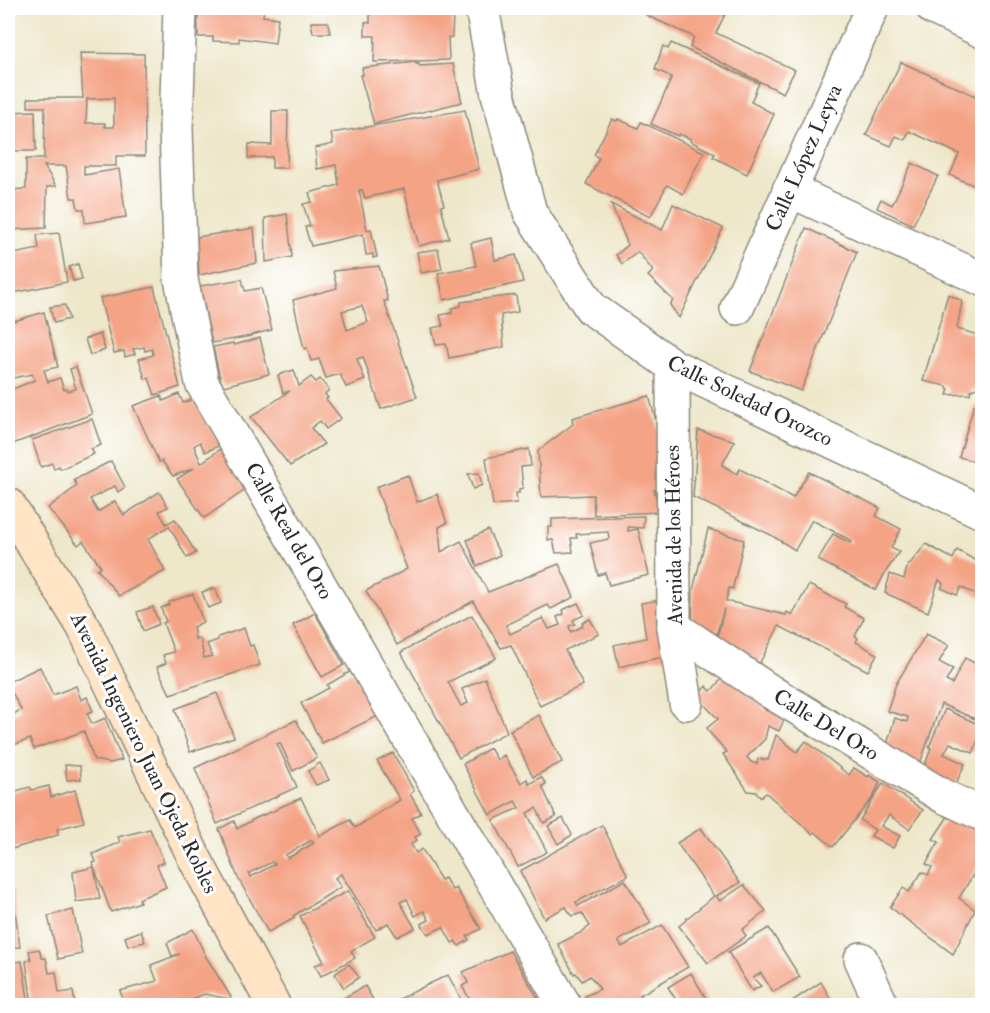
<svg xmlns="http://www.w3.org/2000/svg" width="990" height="1013" viewBox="0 0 990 1013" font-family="'IM FELL Double Pica',serif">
	<rect width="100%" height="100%" fill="#fff"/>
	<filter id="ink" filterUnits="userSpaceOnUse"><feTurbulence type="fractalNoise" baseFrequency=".0167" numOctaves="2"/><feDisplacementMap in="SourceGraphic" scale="12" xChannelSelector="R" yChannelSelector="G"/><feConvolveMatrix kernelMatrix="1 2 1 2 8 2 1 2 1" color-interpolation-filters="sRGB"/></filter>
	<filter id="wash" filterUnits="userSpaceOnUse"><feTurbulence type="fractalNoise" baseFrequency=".008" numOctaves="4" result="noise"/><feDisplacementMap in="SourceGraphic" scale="24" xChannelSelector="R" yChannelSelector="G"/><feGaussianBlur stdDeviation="1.35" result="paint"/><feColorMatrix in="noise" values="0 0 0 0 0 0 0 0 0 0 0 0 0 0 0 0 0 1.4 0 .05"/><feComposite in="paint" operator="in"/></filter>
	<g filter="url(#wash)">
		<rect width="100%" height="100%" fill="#eee7ca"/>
		<g id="blocks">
			<g fill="#f4a385" fill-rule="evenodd">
				<path d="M8,8H10L12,47H8Z"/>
				<path d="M215,8H264L263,16L278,18L275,43L239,38V42L213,41V37H198V9L215,11Z"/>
				<path d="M370,8H449V14H453L452,37L448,38L449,60L374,62L375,36H365V22L370,23Z"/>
				<path d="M649,8H728L716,33L795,70L783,93L690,47L694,37L646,15Z"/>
				<path d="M311,22H328L330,33H313Z"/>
				<path d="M671,43L759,83L751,102L774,114L747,174L713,157L715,154L690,141L691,139L679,134L678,136L651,124L672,77L655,69L663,46L668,49Z"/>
				<path d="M80,53L144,54L145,156H116V166H84V175L119,169L126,217L85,223L84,209H78L76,198H71L66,166H44L56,186L47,187L46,228L8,230V190L26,189V159H44L45,107H28V98H83ZM114,98V127H105V123H86L87,99Z"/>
				<path d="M416,62V64H419L420,66L453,64L462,102L374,124L360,75H363L362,68Z"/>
				<path d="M901,62L982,99L980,108L982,110V189L950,175L959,154L909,131L905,140L896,136L891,146L866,135Z"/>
				<path d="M465,110L479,169L437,180L444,205L441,206L449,238L419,246L404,189L365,198L362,190H359L367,230L371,229L377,257L373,258V254L366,255L363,234L311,246L305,227L310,226L303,204L312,202L309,193L339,185L336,165L317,169L315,148L333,144L331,133Z"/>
				<path d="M35,111L36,151H8V112Z"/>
				<path d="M272,111H288L287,168H272V157L248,158L249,144L272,145Z"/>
				<path d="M612,119L617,121L618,119L638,128L641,122L704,152L683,194L667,185L650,217L586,184L599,158L594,155Z"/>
				<path d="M912,163L938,176L913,225L877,208L881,199L892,205Z"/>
				<path d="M611,204L662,230L673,204L723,228L679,318L670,305L673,300L648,276L653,271L638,252L622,264L616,255L628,245Z"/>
				<path d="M287,214L292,257L266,262L265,218Z"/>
				<path d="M254,228L257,263L199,275L197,237Z"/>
				<path d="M806,228L857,252L801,391L750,371Z"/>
				<path d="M59,233L67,282L8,294V255L39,249L37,235Z"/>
				<path d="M491,238L495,260L516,255L523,282L444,300L438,273L476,266L471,243Z"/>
				<path d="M438,249L442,269L421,273L417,252Z"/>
				<path d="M78,264L82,279L73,281L69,267Z"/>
				<path d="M379,266L388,301H384L417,397L381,409L363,357L357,359L365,380L346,387L340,374L326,378L319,359L311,361L307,348L304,349L293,300L337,288L333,271ZM362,306L368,322L347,330L342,311Z"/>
				<path d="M242,279L245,291L261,288L272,330L251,335V336L212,343L200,286Z"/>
				<path d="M154,287L180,387L155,395L149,378L145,379L139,359L153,355L152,349L145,351L144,347L133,349L135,354L125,357L124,351L114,353L100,298Z"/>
				<path d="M948,294L962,301L957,329L982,336V355L977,372L982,379V386L971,390L970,394L947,395L949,389L947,388V386L923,381Z"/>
				<path d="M516,295L518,312L501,315L504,347L449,358L446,344L436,345L432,328L443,326L440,315L452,313V308L461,306V302Z"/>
				<path d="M65,305L69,319L54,323L50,307Z"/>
				<path d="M44,312L58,367L44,370L48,382L60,378L64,390L67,389L68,391L76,389L70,369L76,367L92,414L10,445L8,441V391L35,380L32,374L8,379V314L12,313L14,321Z"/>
				<path d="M100,334L105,350L90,355L85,339Z"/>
				<path d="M260,338L269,374L224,386L221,382L213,347L233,343L234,345Z"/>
				<path d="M294,370L299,386L311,377L316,382L320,379L329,390L325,394L328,398L326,399L341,418L326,429L320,421L311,428L324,444L290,466L251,417L290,391L283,393L278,375Z"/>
				<path d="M179,394L183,403L193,399L221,445L205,452L200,442L194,446L201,463L222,448L247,489L204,518L177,479L194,468L173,476L162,461L159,462L133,406L161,396L163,401Z"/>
				<path d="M649,396L668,463L665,489L654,490L660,512L594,515L593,495L541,497L538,451L573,424L572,418Z"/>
				<path d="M974,405H982V463L959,457Z"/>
				<path d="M92,419L101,445L91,449L94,454L61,469L59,466L54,469L52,463L41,467L32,440Z"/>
				<path d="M698,430L735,441L722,465L737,474L740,469L793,498L809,472L880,508L876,516L901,529L891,548L899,552L885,573L876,590L818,560L833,534L850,543L852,541L812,520L795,550L771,535L693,497Z"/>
				<path d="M529,449L531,466L521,467L523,488L519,489V493H516L517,503L493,505L486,458Z"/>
				<path d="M111,461L125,487L118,492L115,486L90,499L98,512L115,501L124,515L159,492L168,507L159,511L166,524L175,519L196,553L187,558L169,526L148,539L165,571L119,596L97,569L101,567L83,541L78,545L48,508L77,486L74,480Z"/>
				<path d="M479,473L482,485L473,489L468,474Z"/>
				<path d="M408,475L417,502L437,494L447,523L439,527L441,552L461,541L488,592L559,564L574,597L551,609L548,605L506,625L510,634L543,618L549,629L560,625L557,617L564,614L563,610L578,603L584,615L573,620L575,624L569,626L571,632L583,626L582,623L590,619L599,634L565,650L583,685L540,706L511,645L501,648L473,601L397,645L366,591L407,569L376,487Z"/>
				<path d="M644,516L643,528L628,527V531L638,529L649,575L609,585L605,573L598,575L590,543L609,539L608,532L576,534L577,538H571L573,552L556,553L553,540H548V527H552V519Z"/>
				<path d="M708,529L744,540L733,587V589L729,588L726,601L786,615L787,612L792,615L809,585L846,604L844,607L864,618L855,636L858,638L856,642L877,654L868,671L779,626L753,676L714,650L724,609L716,636L692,629L693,590Z"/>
				<path d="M488,530L500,555L477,566L467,540Z"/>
				<path d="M926,544L953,559L957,550L982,564V598L961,587L957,595L941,588L943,584L939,580L928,612L885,593L890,574L904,579L908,564L909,565Z"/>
				<path d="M215,588L221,603L208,608L202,592Z"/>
				<path d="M193,594L203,622L193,627L195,639L200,638L204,658L212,656L207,644L218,640V637L244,628L250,646L253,645L260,665L170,694L157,667L166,663L163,655L174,652L163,623L166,622L161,608L169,605V602Z"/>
				<path d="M666,599L674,656L653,659L619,667L614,645L646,638L641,603Z"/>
				<path d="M153,607L159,624L143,631L137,612Z"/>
				<path d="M315,613L344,665L322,677L293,625Z"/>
				<path d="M472,615L496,658L448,682L461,706L468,703L462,689L485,678L507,732L459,758L401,652Z"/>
				<path d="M926,634L949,645L939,662L953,669L946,681L952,684L965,658L982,667V722L941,704L917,772L884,754L895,718L907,722L908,717L887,711L896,684Z"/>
				<path d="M40,667L53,695L76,686L81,700L87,697L93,711L87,713L92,724L105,718L122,760L110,763L94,760L84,731L34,749L30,739L8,747V717L21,710L13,694L8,697V682Z"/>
				<path d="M351,671L380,715L322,743L301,703L329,688L327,685Z"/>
				<path d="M726,674L767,711L769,708L786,715L779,731L768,726L765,739L747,757L751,762L757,764L758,759L768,760L776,735L797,752L806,741L849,775L854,768L868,777L869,775L880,782L873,797L833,847L815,832L813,834L766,793L761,797L756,792L748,791L723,754L727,752L710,733L707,728L718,719L698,698V695L706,686L711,691Z"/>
				<path d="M217,693L234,737L190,752L175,709Z"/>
				<path d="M945,709L982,726V730L973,753L950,743L944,754L965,764L953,790L922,774L931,748L929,747Z"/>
				<path d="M539,715L562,762L533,777L510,730Z"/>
				<path d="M296,720L317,758L293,771L280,743L277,744L297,787L217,824L195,768Z"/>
				<path d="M490,748L497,760L504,755L521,783L527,779L529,784L541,777L546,784L542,786L556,817L544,823L536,808L527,813L547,852L518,867L493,820L519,808L515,801L490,815L463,764Z"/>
				<path d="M393,753L414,791L410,794L421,813L412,818L421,834L415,837L417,840L411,844L416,853L422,849L441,880L445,878L452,890L456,888L481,929L467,936L469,940L459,946L455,941L452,943L443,927L428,934L421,924L429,920L424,911L415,916L407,899L400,902L415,928L397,937L388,923L376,930L341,874L335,878L341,887L293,916L295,918L268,932L238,878L219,829L234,821L237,829L256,818L278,809V808L301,798L320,836L350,820L355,828L400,800L377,761ZM312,840L314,843L288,858L285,855ZM272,862L275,864L251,877L249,873Z"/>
				<path d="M320,763L329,780L316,785L308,771Z"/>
				<path d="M65,765L80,766L81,779L67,780Z"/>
				<path d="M883,783L923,810L909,829L889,815L881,826L900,836L893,848L871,836L875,830L860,820Z"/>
				<path d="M49,786L51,797L75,790L84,822L57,829L58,835L12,849L9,837L8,838V793L30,787L32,790Z"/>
				<path d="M949,815L982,833V867L979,865L959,898L975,910L953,954L890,907L903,888L909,892L922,872L928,875L932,867L926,864L939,842L933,839Z"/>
				<path d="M563,818L572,835L558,844L548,826Z"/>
				<path d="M602,825L628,876L576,902L578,906L625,880L651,923L618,941L622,947L662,925L688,967L640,995L643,1000L634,1005H590L585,996L600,989L590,976L582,981L576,973L574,974L558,944L580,933L590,926L582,913L572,916L566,907L544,918L520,871Z"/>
				<path d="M701,828L740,883L716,896L720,901L744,885L766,911L742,930L746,936L708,963L679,926L686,920V919L714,896L677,843Z"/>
				<path d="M150,829L164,862L157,865L166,887L139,899L140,902L111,912L94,867L100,899L76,902L73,872L94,867L93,863L96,862L93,854L120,842L118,837Z"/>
				<path d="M12,889L20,947L8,948V890Z"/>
				<path d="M348,891L375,937L351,951L355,958L321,976L315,965L324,962L300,916Z"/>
				<path d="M73,910L82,954L58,959L48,916Z"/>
				<path d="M769,928L800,977L773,992L761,973L753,978L761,986L752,991L728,952Z"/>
				<path d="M193,929L206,957L231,997L229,999L205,994L194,998V1003L204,999L207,1005H125L120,991L157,981L151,965L180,954L172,956L167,943Z"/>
				<path d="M141,931L145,942L128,946L125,937Z"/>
				<path d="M39,949L42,958H46L49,973L56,972L59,993L73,991L75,1005H32L26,961L31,960L29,951Z"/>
				<path d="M510,951L542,1005H485L483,1002L478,1005H473L462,986L468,983L463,972Z"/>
				<path d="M22,961L29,1005H8V963Z"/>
				<path d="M349,964L359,977L344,988L335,974Z"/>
				<path d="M691,973L710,1005H679L668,987Z"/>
				<path d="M448,975L464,1005H388L427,985Z"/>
				<path d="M821,982L834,1005H786Z"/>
				<path d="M365,986L376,1005H331Z"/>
			</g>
		</g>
	</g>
	<g filter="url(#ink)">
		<use href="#blocks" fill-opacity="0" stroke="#8c897a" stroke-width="1.5"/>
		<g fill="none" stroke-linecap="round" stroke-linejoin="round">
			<defs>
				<g id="street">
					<path d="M180,8L176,128L181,279L202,383L565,1006"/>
					<path d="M482,8L498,94L530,212L591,308L673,366L982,512"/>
					<path d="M933,8L982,31"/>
					<path d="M789,190L982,279"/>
					<path d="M737,308L872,8"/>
					<path d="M673,366L674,627L686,703"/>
					<path d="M674,627L771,692L943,796L982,814"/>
					<path d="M861,959L882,1006"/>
				</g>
				<path id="secondary" d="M8,504L83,626L195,859L274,1006"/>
			</defs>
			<use href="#street" stroke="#8c897a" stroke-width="36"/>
			<use href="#secondary" stroke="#8c897a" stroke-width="36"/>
			<use href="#street" stroke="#fff" stroke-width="33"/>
			<use href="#secondary" stroke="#ffe4c6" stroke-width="33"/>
		</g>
	</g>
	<g text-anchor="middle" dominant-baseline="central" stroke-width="6" stroke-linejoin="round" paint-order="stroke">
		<g font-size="21" fill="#2b2b2b" stroke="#fff">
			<text transform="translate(804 158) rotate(-66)">Calle López Leyva</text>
			<text transform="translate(750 401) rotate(26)">Calle Soledad Orozco</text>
			<text transform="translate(289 531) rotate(60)">Calle Real del Oro</text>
			<text transform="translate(674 535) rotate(-91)">Avenida de los Héroes</text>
			<text transform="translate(826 725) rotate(31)">Calle Del Oro</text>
			<text transform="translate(144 753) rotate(64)">Avenida Ingeniero Juan Ojeda Robles</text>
		</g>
	</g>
	<rect width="990" height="1013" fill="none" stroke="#fff" stroke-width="30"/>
</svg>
